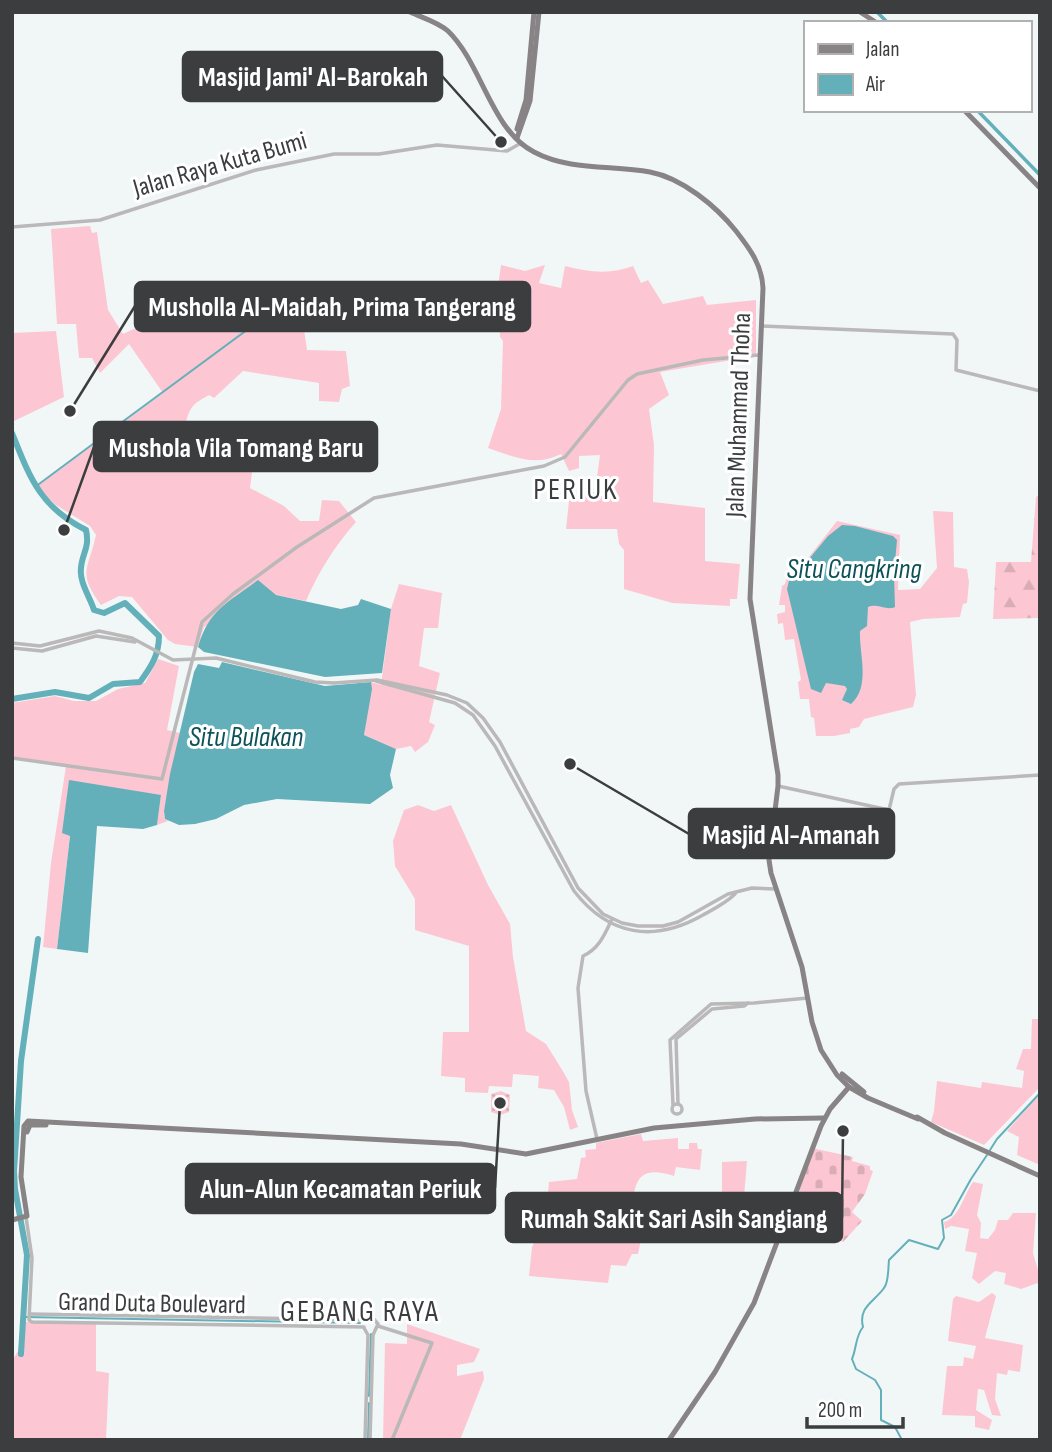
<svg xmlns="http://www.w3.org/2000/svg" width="1052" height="1452" viewBox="0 0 1052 1452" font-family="'Sofia Sans Condensed',sans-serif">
	<defs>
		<pattern id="forest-firs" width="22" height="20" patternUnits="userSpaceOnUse" patternTransform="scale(1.75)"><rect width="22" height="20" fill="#fcc7d3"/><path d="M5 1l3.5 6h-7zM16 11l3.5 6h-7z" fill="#d9acb6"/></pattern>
		<pattern id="cemetery-stones" width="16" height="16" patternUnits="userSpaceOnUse" patternTransform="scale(1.75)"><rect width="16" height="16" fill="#fcc7d3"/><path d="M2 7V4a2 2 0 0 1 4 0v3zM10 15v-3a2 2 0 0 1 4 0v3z" fill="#d9acb6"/></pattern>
		<pattern id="park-dots" width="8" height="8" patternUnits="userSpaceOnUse" patternTransform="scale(1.75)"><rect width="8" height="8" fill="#fcc7d3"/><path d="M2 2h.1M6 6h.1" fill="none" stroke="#d9acb6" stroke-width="1.8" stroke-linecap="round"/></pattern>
	</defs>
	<rect width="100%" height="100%" fill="#f1f7f7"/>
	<g fill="#fcc7d3">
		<path d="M90,226L92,233L97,232L108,310L123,334L175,310L180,304L214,295H252L272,281L282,307L279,323L304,329L307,350L346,351L350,386L342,389L339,402L319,401V383L243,371L214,398L209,395C192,404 189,408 185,427L210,430L209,441L235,446L234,453L254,456L250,488L284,506L300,521H319L322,500L339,501L356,522C334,547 319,571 306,601L276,595L204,627L198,647L175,644L168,640L132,597L119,596L101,605C77,572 88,571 96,535L90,526L56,505L36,487L163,393L129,344L100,373L92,358H79L76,324H57L51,229Z"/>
		<path d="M501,265L525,271L545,265L539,283L561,288L565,266C588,272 610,275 633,266L641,283L648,280L663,304L703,296L707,305L756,300V356L660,372L669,395L649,409L654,445L653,502L705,508V561L740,564L737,599H730V606L672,603L624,589V550L619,544L617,529H566L569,501L579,492H595L600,455L579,456V468L569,471L561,454C536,467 514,457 488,448L501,409L503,341L500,337L498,286Z"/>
		<path d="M56,331L64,397L12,422V333Z"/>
		<path d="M933,511L953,512L954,567L967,569L969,582L967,603L963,604L960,617L923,619L910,622L916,695L913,707L864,719L859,727L850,729V733L834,736H816L814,718L811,717L809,699H800L798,682L801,680L794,639L785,640L783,623L778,624L777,614L785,612V605H779L782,586L785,584L789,570L797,561L805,562L837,521L900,535L898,590L920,589L937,568Z"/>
		<path d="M399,584L442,593L438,628H424L419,666L440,673L429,722L435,725L428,742L415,752L411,746L396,749L364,735L371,682L381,685L391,609Z"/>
		<path d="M158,659L179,666L167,730L180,733L164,811L165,819L168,821L157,825L161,795L70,835L57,949L43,947L51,863L66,766L12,758V703L55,696L74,701H96L118,689L145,683Z"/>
		<path d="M418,805L434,811L451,805L488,885L510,924L513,957L526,1031L546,1044L564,1073L569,1082L572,1110L578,1127L570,1130L564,1107L554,1090L538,1088L539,1076L513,1074L512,1087L489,1086L488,1093L465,1092V1078L441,1076L443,1032H469V946L415,930V899L395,866L393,841L404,810Z"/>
		<path d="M1032,1019H1040V1087L984,1145L931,1122L934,1111L937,1081L981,1088L982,1082L1022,1088L1024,1071L1016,1069L1023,1049H1031Z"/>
		<path d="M1040,1094V1165L1017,1155L1019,1137L1007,1131Z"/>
		<path d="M641,1134L643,1141L678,1138V1149H689V1143H697L698,1149H702L700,1170L676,1167L674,1176C637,1164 634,1182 632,1213L642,1215L641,1225L644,1226L638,1254H632L626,1266L611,1265L608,1283L529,1276L532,1247L546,1215L549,1182L577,1179L581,1158L586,1157L585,1150L596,1149V1143Z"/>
		<path d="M747,1161L744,1197H722V1162Z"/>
		<path d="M973,1182L983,1184L977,1215L981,1223L980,1238L988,1239L995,1230L998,1220H1008L1013,1213H1036L1033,1253L1038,1270V1283L1021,1289L1004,1284L1006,1273L995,1271L979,1284L972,1278L977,1253L965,1251L969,1229L951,1226L945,1229L944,1222C960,1217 963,1196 973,1182Z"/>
		<path d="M992,1293L996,1296L985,1338L1023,1345L1020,1372L1008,1370L1007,1375L997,1373L995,1399L1001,1416L992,1415L984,1390L978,1389L976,1410L992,1420L989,1430L975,1427V1416L942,1415L947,1366H963L964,1357L973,1359L976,1346L948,1341L953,1299L956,1296L979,1302Z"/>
		<path d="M23,1322H96V1371L109,1373L106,1440H12V1361L18,1351Z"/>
		<path d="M407,1324L480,1349L474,1362L457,1365V1376L483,1371L484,1379L460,1440H383L385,1343L407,1344Z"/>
	</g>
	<path fill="url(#forest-firs)" d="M1040,494L1039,618L993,619L996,562H1031L1036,497Z"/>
	<path fill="url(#cemetery-stones)" d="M812,1148L853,1157L852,1161L870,1166V1170L873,1171L865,1194L852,1212L862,1221L843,1242L835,1238L841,1212L837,1208L805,1201L798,1194Z"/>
	<path fill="url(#park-dots)" d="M501,1091L510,1095L509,1112L500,1115L491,1112V1094Z"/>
	<g fill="#64b0ba">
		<path d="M842,525L855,526L893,536L897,540L894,574L895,607C887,611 877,603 868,607L867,626L860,631C859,655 871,686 851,704L842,700L847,689L845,686L826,683L821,693L811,689L787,589L792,568L798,564L804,565L828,536Z"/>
		<path d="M258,580L276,595L341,609L358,605L361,599L391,609L382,673L325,677L204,652L198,647C209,609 228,603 258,580Z"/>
		<path d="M222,662L325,686L371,682L372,689L364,735L396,749L390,775L393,788L370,804L277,799L244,805L216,819L195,824L179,825L165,819L164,811L170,774L194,672L198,664L219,668Z"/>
		<path d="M69,780L161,795L157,825L143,829L97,826L88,953L57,949L70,836L62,833Z"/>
	</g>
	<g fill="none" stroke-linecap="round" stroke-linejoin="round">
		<g stroke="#64b0ba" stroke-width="2">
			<path d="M110,431L278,307"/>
			<path d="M35,487L105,435"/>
			<path d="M990,1150L997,1139L1040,1093"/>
			<path d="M25,1317L360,1323"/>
			<path d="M369,1396L371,1334"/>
			<path d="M368,1440L369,1403"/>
			<path d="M902,1440L895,1427L881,1420V1390L875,1380L856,1369L852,1359C857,1347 855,1337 863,1327C858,1307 874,1302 884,1288C889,1282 888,1268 889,1260L909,1240L938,1249L944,1238L942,1220L951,1215L971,1179L987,1155"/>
		</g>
		<g stroke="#64b0ba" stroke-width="3.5">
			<path d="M877,12L888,23"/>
			<path d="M977,110L1040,175"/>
		</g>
		<g stroke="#64b0ba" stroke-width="6">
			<path d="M12,433C30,478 40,507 86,530C90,548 82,553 81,568C79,582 90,597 94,610L104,613L125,603L159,636C159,655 151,667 140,682L113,684L89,698L55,692L12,699"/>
			<path d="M21,1354L27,1255L15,1189L14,1171L21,1061L38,939"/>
		</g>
		<g stroke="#bab8b8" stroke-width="3.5">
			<path d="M12,227L100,220L256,170L334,154H379L437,145L507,151L521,143"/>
			<path d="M762,326L953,334L957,340L956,370L1040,391"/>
			<path d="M12,643L40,646L99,631L132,638L173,660L216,658L315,682L334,683L377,680L447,695L467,703L483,718L500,742L578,888L603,914L622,923L638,926H663L678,922L728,894L752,888L776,889"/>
			<path d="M12,648L42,651L96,636L135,642"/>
			<path d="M376,681L455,703L473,715L495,746L574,891C609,936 654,943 703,915C714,909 726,903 735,894"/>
			<path d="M12,758L162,779L202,622L233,594L297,547L374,498L544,466L565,457L628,380L637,374L703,360L759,355"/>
			<path d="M778,786L889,810L894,789L899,784L1040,775"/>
			<circle cx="677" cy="1109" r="5"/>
			<path d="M678,1104L676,1039L712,1009L744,1006L748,1003"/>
			<path d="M673,1105L670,1040L711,1004L754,1003L808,998"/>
			<path d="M597,1139L586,1091L578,988L583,956C599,949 605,934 612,919"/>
			<path d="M26,1217L32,1258L29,1320L32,1322L364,1327"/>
			<path d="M30,1314L365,1320"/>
			<path d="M365,1320L372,1317L378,1324L373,1335L370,1440"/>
			<path d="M378,1326L432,1343L392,1440"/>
			<path d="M364,1328L368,1335L365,1440"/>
		</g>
		<g stroke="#888485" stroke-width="5">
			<path d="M410,12C423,18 438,22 448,31C482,64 491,130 534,152C570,171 611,165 650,172C682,178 716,206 736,231C750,249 762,265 763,288L750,599L778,775V786L769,860L771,873L802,967L812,1022L821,1050L837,1075L849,1087L868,1098L918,1119"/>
			<path d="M860,12L877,23"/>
			<path d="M964,110L1040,188"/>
			<path d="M517,129L526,100L534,12"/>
			<path d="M517,138L530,101L539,12"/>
			<path d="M842,1074L864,1092"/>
			<path d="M917,1117L945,1133L1040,1176"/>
			<path d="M27,1132L30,1125H46"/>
			<path d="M12,1220L27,1216L21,1177L24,1126L28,1121L461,1144L526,1154L654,1128L755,1119L824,1118"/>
			<path d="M669,1440L715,1372L754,1303L821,1126L830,1109L849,1087"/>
		</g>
	</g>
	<g text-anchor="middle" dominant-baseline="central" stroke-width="6" stroke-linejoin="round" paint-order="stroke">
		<g font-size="26" fill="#3b3d3e" stroke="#fff">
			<text transform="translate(220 165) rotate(-16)">Jalan Raya Kuta Bumi</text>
			<text transform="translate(739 415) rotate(-88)">Jalan Muhammad Thoha</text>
			<text transform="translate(152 1304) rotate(1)">Grand Duta Boulevard</text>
		</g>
		<g font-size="28" font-style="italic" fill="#0d5259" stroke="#fff">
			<text x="854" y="569">Situ Cangkring</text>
			<text x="246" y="737">Situ Bulakan</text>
		</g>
		<g font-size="30" letter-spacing="2" fill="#3b3d3e" stroke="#fff">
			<text x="576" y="490">PERIUK</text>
			<text x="360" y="1312">GEBANG RAYA</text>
		</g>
	</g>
	<path fill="none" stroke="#3b3d3e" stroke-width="2.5" d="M501 142L442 76M70 411L135 306M64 530L94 447M570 764L689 834M500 1103L495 1188M843 1131L842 1218"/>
	<g fill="#3b3d3e" stroke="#fff" stroke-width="2.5">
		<circle cx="501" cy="142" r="7"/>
		<circle cx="70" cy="411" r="7"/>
		<circle cx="64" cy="530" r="7"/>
		<circle cx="570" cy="764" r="7"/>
		<circle cx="500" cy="1103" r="7"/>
		<circle cx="843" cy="1131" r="7"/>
	</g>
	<g fill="#3b3d3e" stroke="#3b3d3e" stroke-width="2.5">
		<rect x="183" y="52" width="259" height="49" rx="7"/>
		<rect x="135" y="282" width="395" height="49" rx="7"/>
		<rect x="94" y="422" width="283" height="49" rx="7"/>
		<rect x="689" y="809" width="205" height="49" rx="7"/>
		<rect x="186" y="1164" width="309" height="49" rx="7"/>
		<rect x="506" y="1193" width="336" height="49" rx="7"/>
	</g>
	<g font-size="28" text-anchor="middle" font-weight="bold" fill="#fff">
		<text x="313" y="86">Masjid Jami' Al-Barokah</text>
		<text x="332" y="316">Musholla Al-Maidah, Prima Tangerang</text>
		<text x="236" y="457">Mushola Vila Tomang Baru</text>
		<text x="791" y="844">Masjid Al-Amanah</text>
		<text x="341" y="1198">Alun-Alun Kecamatan Periuk</text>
		<text x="674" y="1228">Rumah Sakit Sari Asih Sangiang</text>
	</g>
	<rect width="1052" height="1452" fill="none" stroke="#3b3d3e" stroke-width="28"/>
	<rect x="804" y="21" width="228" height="91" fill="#ffffff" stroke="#b1b1b2" stroke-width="2"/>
	<rect x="818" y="44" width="35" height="10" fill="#888485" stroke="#b1b1b2" stroke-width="2"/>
	<text x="866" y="56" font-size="21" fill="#3b3d3e">Jalan</text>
	<rect x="818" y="74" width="35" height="21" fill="#64b0ba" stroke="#b1b1b2" stroke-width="2"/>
	<text x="866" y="91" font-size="21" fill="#3b3d3e">Air</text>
	<path d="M807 1417v10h96v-10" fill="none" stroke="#3b3d3e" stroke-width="3.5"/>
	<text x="818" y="1417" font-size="21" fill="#3b3d3e" stroke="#ffffff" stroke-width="5" paint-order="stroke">200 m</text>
</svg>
